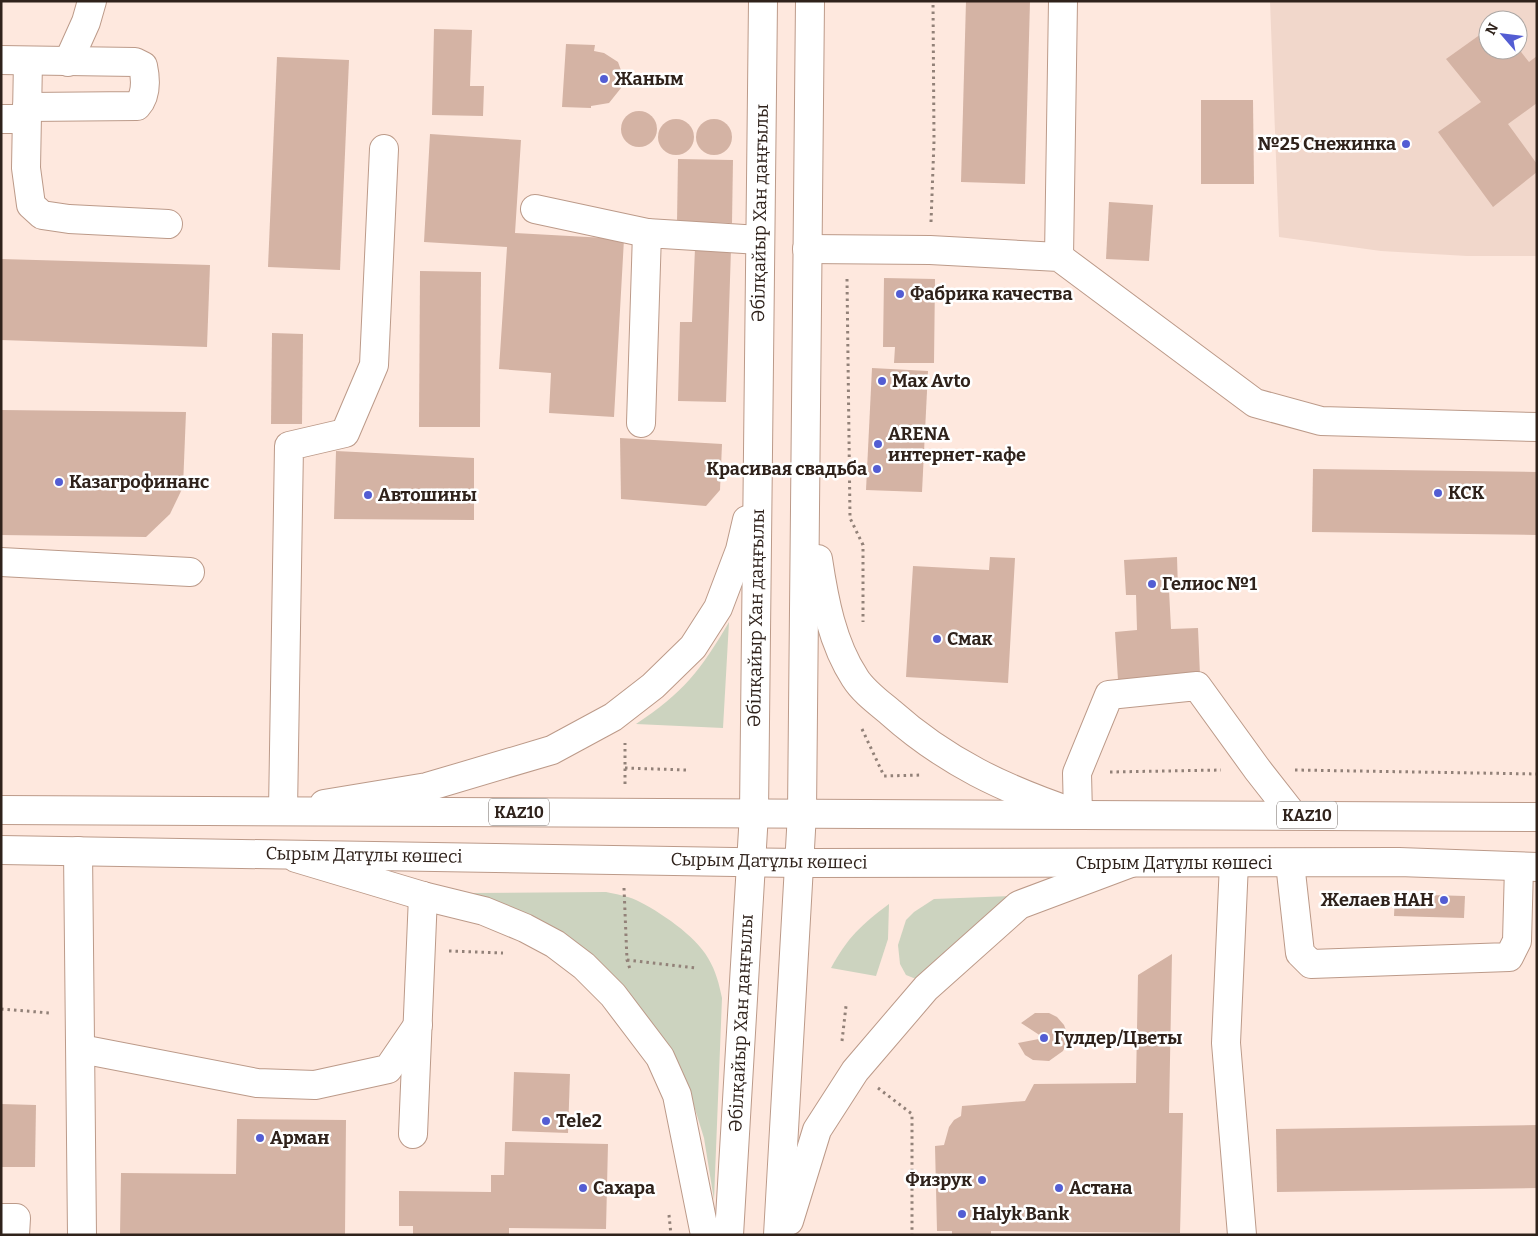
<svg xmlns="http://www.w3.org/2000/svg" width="1538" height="1236" viewBox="0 0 1538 1236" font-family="Bitter,serif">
	<rect width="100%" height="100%" fill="#fee8de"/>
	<path fill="#f1d7cb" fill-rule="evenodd" d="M1270,1H1537V256H1467L1381,251L1279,237ZM1488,20H1518V50H1488Z"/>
	<g fill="#ccd3bf">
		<path d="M729,622L723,728L636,724C683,693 701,670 729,622Z"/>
		<path d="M606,892C615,894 627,896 636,900C659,911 696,936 708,958C716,971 719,984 722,998L714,1200L704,1138L690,1093L669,1048L635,1001L609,973L521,913L470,893Z"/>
		<path d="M1011,896L916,979L906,975L900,964L898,945L906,920L914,912L934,899Z"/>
		<path d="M889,904L888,939L876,976L831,968C847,938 862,924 889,904Z"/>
	</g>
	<g fill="#d4b3a4">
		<path d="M966,1H1030L1025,184L961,182Z"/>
		<path d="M434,29L472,30L470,86H484L483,116L432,115Z"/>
		<path d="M1488,29V50H1518V48L1529,62L1537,56V103L1508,124L1537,164V172L1493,207L1438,132L1481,102L1446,59Z"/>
		<path d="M566,44L595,45L594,51L604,53L618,62L623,76L621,88L609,103L591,106V108L562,107Z"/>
		<path d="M277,57L349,60L340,270L268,267Z"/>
		<path d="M1201,100H1253L1254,184H1201Z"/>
		<circle cx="639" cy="129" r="18"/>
		<circle cx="714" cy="137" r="18"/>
		<circle cx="676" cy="137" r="18"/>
		<path d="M430,134L521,140L515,233L624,239L614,417L549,413L551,373L499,369L507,247L424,242Z"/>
		<path d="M678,159L733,160L732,223L677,222Z"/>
		<path d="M1109,202L1153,205L1149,261L1106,259Z"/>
		<path d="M695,248L731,249L726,402L678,401L680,322H692Z"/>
		<path d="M1,259L210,265L207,347L1,340Z"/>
		<path d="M420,271L481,272L480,427H419Z"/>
		<path d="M884,278L935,279L934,363H894L895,347H883Z"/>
		<path d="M272,333L303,334L302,424H271Z"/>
		<path d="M872,368L928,371L922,492L866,490Z"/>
		<path d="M1,410L186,412L183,487L170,514L146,537L1,535Z"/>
		<path d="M620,438L722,444L720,490L706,506L621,499Z"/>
		<path d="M336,451L474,458V520L334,519Z"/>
		<path d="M1313,469L1537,472V535L1312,532Z"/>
		<path d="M990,557L1015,558L1008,683L906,677L913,566L989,570Z"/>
		<path d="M1177,557L1178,589L1169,590L1171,629L1198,628L1200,675L1118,680L1115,632L1137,630L1136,595H1126L1124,560Z"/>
		<path d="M1395,894L1465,896L1464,918L1394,916Z"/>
		<path d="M1172,954L1169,1113H1183L1180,1233L991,1231V1235H952V1231H937L935,1146L944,1145L949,1127L954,1120L961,1116L962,1106L1025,1101L1034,1084L1136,1083L1138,975Z"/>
		<path d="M1035,1013H1049L1057,1017L1064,1025L1067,1033V1042L1063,1051L1049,1061L1033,1060L1025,1055L1018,1043L1044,1038L1021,1023Z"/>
		<path d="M514,1072L570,1074L568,1133L512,1131Z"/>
		<path d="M1,1104L36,1105L35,1167H1Z"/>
		<path d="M237,1119L346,1120L345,1235H120L121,1173L236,1174Z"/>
		<path d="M1537,1125V1188L1277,1192L1276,1129Z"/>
		<path d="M505,1142L608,1144L606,1229L509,1228V1235H413V1226H399V1191L491,1192V1175H504Z"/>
	</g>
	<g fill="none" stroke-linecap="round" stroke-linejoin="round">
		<defs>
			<g id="minor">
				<path d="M1,60L135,62L143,66C146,80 147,95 137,106L27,107"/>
				<path d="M28,61L26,168L31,205L42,215L69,219L168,224"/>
				<path d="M68,62L86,22L92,1"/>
				<path d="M1,119H26"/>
				<path d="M535,209L647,233"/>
				<path d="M807,249L930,250L1059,257L1255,403L1321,421L1537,427"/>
				<path d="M1059,257L1063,1"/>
				<path d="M641,423L647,233L760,240"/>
				<path d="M1,562L190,572"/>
				<path d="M283,811L289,446L345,433L374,365L384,149"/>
				<path d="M1078,814L1077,773L1109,695L1197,686L1257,769L1293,815"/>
				<path d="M78,851L82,1235"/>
				<path d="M1234,863L1226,1043L1242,1235"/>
				<path d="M1290,863L1300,953L1311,964L1509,957L1517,941L1519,867"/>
				<path d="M81,1049L257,1083L315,1085L388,1069L418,1025"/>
				<path d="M413,1134L423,896"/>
				<path d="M1,1218H16L15,1235"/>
			</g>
			<g id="major">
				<path d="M818,559C824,599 832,643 855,678C863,691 878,702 890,712C946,762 1004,789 1075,813"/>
				<path d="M324,804L427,787L552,750L613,717L653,686L693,647L718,608L740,550L747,520"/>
				<path d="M296,858L423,896L484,911L525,928L555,944L584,966L613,995L660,1057L677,1095L705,1235"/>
				<path d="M789,1221L817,1130L855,1071L926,988L1019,905L1131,863"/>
				<path d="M729,1235L754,813L763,1"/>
				<path d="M778,1235L802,813L810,1"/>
			</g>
			<g id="highway">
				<path d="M1,810L1537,817"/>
				<path d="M1,850L800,863L1399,862L1537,867"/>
			</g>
		</defs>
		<use href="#minor" stroke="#bc9a89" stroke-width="30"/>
		<use href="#major" stroke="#bc9a89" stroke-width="30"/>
		<use href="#highway" stroke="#bc9a89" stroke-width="30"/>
		<g stroke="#928178" stroke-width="3" stroke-dasharray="2.5 4" stroke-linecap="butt">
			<path d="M931,222L934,141L933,1"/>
			<path d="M847,279L850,518L863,545V622"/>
			<path d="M862,729L884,776L923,775"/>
			<path d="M625,768L686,770"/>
			<path d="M1295,770L1537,774"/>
			<path d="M1110,772L1221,770"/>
			<path d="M625,784V743"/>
			<path d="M624,888L627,960L630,969"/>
			<path d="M449,951L503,953"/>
			<path d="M627,960L696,968"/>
			<path d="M1,1009L50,1013"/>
			<path d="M842,1041L846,1006"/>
			<path d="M878,1088L912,1114V1235"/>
			<path d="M669,1215L671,1235"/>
		</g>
		<use href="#minor" stroke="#fff" stroke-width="28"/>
		<use href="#major" stroke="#fff" stroke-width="28"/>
		<use href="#highway" stroke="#fff" stroke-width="28"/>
	</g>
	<g fill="#535dd3" stroke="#fff" stroke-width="2">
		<circle cx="604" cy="79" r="5"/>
		<circle cx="1406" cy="144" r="5"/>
		<circle cx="900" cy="294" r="5"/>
		<circle cx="882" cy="381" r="5"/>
		<circle cx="878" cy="444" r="5"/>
		<circle cx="877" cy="469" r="5"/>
		<circle cx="59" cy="482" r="5"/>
		<circle cx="1438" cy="493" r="5"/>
		<circle cx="368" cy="495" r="5"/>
		<circle cx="1152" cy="584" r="5"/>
		<circle cx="937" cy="639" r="5"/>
		<circle cx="1444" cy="900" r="5"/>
		<circle cx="1044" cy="1038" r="5"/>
		<circle cx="546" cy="1121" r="5"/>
		<circle cx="260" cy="1138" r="5"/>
		<circle cx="982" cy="1180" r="5"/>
		<circle cx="583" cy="1188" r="5"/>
		<circle cx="1059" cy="1188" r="5"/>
		<circle cx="962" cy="1214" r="5"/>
	</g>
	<g text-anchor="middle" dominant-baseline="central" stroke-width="5" stroke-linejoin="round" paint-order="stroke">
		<g fill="#fff" stroke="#6d645f" stroke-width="1">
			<rect x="489" y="798.5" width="60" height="27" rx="4"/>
			<rect x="1277" y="801.5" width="60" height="27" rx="4"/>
		</g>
		<g font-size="16" font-weight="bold" fill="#2f221b">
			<text x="519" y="812">KAZ10</text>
			<text x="1307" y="815">KAZ10</text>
		</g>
		<g font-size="18" font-weight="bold" fill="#2f221b" stroke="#fff" text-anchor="start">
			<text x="614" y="79">Жаным</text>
			<text x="1396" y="144" text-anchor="end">№25 Снежинка</text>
			<text x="910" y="294">Фабрика качества</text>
			<text x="892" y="381">Max Avto</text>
			<text x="888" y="434">ARENA<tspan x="888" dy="21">интернет-кафе</tspan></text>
			<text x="867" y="469" text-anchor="end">Красивая свадьба</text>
			<text x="69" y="482">Казагрофинанс</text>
			<text x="1448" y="493">КСК</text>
			<text x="378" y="495">Автошины</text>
			<text x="1162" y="584">Гелиос №1</text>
			<text x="947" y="639">Смак</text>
			<text x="1434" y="900" text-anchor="end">Желаев НАН</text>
			<text x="1054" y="1038">Гүлдер/Цветы</text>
			<text x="556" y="1121">Tele2</text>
			<text x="270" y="1138">Арман</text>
			<text x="972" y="1180" text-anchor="end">Физрук</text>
			<text x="593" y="1188">Сахара</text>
			<text x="1069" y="1188">Астана</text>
			<text x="972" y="1214">Halyk Bank</text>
		</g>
		<g font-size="18" fill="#2f221b" stroke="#fff">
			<text transform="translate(760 213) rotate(-89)">Әбілқайыр Хан даңғылы</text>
			<text transform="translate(756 618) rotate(-89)">Әбілқайыр Хан даңғылы</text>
			<text transform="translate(364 855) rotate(1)">Сырым Датұлы көшесі</text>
			<text transform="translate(769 861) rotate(1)">Сырым Датұлы көшесі</text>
			<text x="1174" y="863">Сырым Датұлы көшесі</text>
			<text transform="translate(741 1023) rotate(-87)">Әбілқайыр Хан даңғылы</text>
		</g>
	</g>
	<rect width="1538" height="1236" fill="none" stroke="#2f221b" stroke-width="5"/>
	<g transform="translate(1503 35) rotate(298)"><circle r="24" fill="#ffffff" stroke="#aca7a4"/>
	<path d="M0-4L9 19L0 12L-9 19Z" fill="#535dd3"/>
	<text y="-8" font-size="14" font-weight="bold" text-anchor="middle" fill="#2f221b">N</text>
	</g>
</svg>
